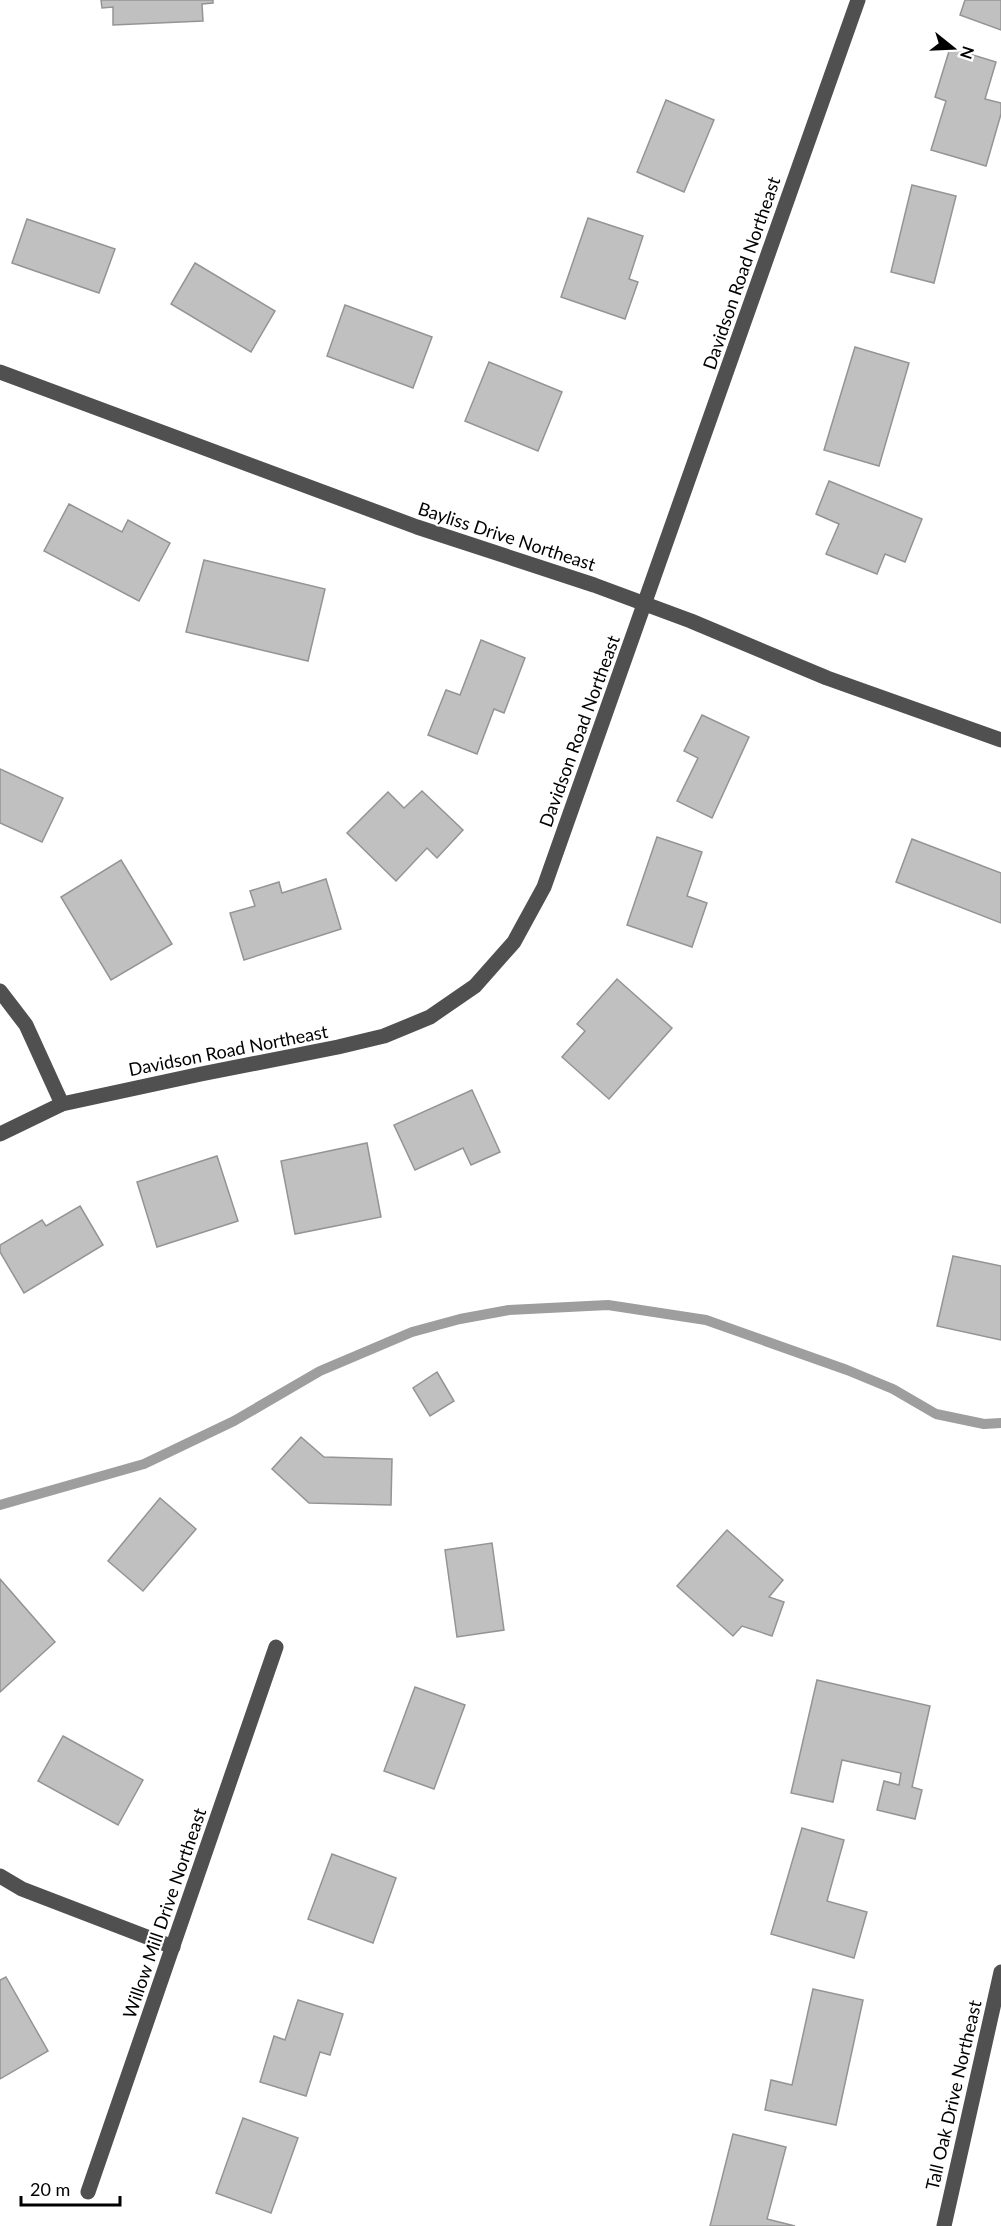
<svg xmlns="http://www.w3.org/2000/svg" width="1001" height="2226" viewBox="0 0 1001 2226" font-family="Lato,sans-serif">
	<rect width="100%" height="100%" fill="#fff"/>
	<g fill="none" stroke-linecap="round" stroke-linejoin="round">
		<path stroke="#9e9e9e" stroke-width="10" d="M0,1505L144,1464L234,1421L320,1371L412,1332L460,1319L509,1310L608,1305L706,1320L847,1370L893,1389L936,1414L984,1424L1001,1423"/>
	</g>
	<g fill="#c0c0c0" stroke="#949494" stroke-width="1.5">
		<path d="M101,0H213V3L202,4L203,21L113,25V7L102,8Z"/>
		<path d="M965,0H1001V30L960,15Z"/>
		<path d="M950,48L996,62L985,99L1001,103V114L986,166L931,150L946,101L935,97Z"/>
		<path d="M666,100L714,120L684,192L637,172Z"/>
		<path d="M912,185L956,196L934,283L891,272Z"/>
		<path d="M588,218L643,236L629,279L638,282L625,319L561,297Z"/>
		<path d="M27,219L115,249L99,293L12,263Z"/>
		<path d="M195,263L275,311L251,352L171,304Z"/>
		<path d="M345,305L432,337L413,388L327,356Z"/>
		<path d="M855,347L909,363L879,466L824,450Z"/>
		<path d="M489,362L562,392L538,451L465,421Z"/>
		<path d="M829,481L922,519L905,562L885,554L877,574L826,554L839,524L816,514Z"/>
		<path d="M69,504L122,532L128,520L170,543L139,601L44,551Z"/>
		<path d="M204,560L325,589L308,661L186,632Z"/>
		<path d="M481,640L525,658L504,713L494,709L477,754L428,735L446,690L460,695Z"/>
		<path d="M702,715L749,737L712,818L677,801L698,758L684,751Z"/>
		<path d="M0,769L63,798L42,842L0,823Z"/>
		<path d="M422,791L463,830L437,858L427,848L396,881L347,833L388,792L404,808Z"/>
		<path d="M657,837L702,852L687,896L707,903L692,947L627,925Z"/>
		<path d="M912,839L1001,873V923L896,882Z"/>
		<path d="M121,860L172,944L111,980L61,897Z"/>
		<path d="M326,879L341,929L244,960L230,913L255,906L250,891L279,882L282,893Z"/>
		<path d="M617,979L672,1028L609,1099L562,1057L585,1031L577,1024Z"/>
		<path d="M472,1090L500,1152L471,1165L463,1148L415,1170L394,1125Z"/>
		<path d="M367,1143L381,1217L295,1234L281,1161Z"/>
		<path d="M217,1156L238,1221L157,1247L137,1182Z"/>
		<path d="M80,1206L103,1245L24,1293L0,1252V1245L42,1220L46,1226Z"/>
		<path d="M953,1256L1001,1266V1340L937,1326Z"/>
		<path d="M437,1372L454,1401L430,1416L413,1388Z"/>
		<path d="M301,1437L324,1457L392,1459L391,1505L309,1503L272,1469Z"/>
		<path d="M160,1498L196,1529L143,1591L108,1561Z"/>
		<path d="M727,1530L783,1580L769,1597L784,1602L772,1636L742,1626L733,1636L677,1586Z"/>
		<path d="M492,1543L504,1630L457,1637L445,1550Z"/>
		<path d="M0,1579L55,1642L0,1692Z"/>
		<path d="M817,1680L930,1706L912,1787L922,1790L915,1819L877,1810L884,1781L899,1785L901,1773L842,1760L833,1802L791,1793Z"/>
		<path d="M415,1687L465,1705L434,1789L384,1771Z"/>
		<path d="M63,1736L143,1780L118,1825L38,1781Z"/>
		<path d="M802,1828L844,1840L827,1901L867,1912L854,1958L771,1934Z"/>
		<path d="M332,1854L396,1878L373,1943L308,1919Z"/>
		<path d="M6,1977L48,2051L0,2079V1980Z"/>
		<path d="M813,1989L863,2000L836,2125L765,2110L771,2080L792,2085Z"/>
		<path d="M298,2000L343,2014L330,2055L320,2052L306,2096L260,2082L274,2036L285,2040Z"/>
		<path d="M243,2118L298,2138L271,2213L216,2193Z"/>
		<path d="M733,2134L786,2147L767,2219L795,2226H710Z"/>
	</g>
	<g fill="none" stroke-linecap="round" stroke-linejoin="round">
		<g stroke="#505050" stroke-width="15">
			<path d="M0,372L417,527L594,585L691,621L827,678L1001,740"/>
			<path d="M0,991L26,1025L62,1104"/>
			<path d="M0,1134L62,1104L201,1074L338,1047L384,1036L430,1017L475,986L514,942L544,887L858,0"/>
			<path d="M0,1876L22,1889L173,1947"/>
			<path d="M88,2192L276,1647"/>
			<path d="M944,2226L1001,1972"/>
		</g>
	</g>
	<g text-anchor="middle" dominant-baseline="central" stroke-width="4.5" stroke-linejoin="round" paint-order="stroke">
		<g font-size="18" fill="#000" stroke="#fff">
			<text transform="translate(741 273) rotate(-71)">Davidson Road Northeast</text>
			<text transform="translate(507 536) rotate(18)">Bayliss Drive Northeast</text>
			<text transform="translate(579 731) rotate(-70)">Davidson Road Northeast</text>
			<text transform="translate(228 1050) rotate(-11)">Davidson Road Northeast</text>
			<text transform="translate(164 1913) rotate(-71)">Willow Mill Drive Northeast</text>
			<text transform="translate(953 2095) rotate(-77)">Tall Oak Drive Northeast</text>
		</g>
	</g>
	<g transform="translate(953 48) rotate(108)" stroke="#ffffff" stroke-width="4.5" paint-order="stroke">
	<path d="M0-4.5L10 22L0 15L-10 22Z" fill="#000000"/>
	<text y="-9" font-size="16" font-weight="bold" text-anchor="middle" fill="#000000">N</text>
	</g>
	<path d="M21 2196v9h99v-9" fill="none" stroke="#000000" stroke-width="3"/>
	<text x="30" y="2196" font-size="18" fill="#000000" stroke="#ffffff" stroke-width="4.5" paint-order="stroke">20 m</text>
</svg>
